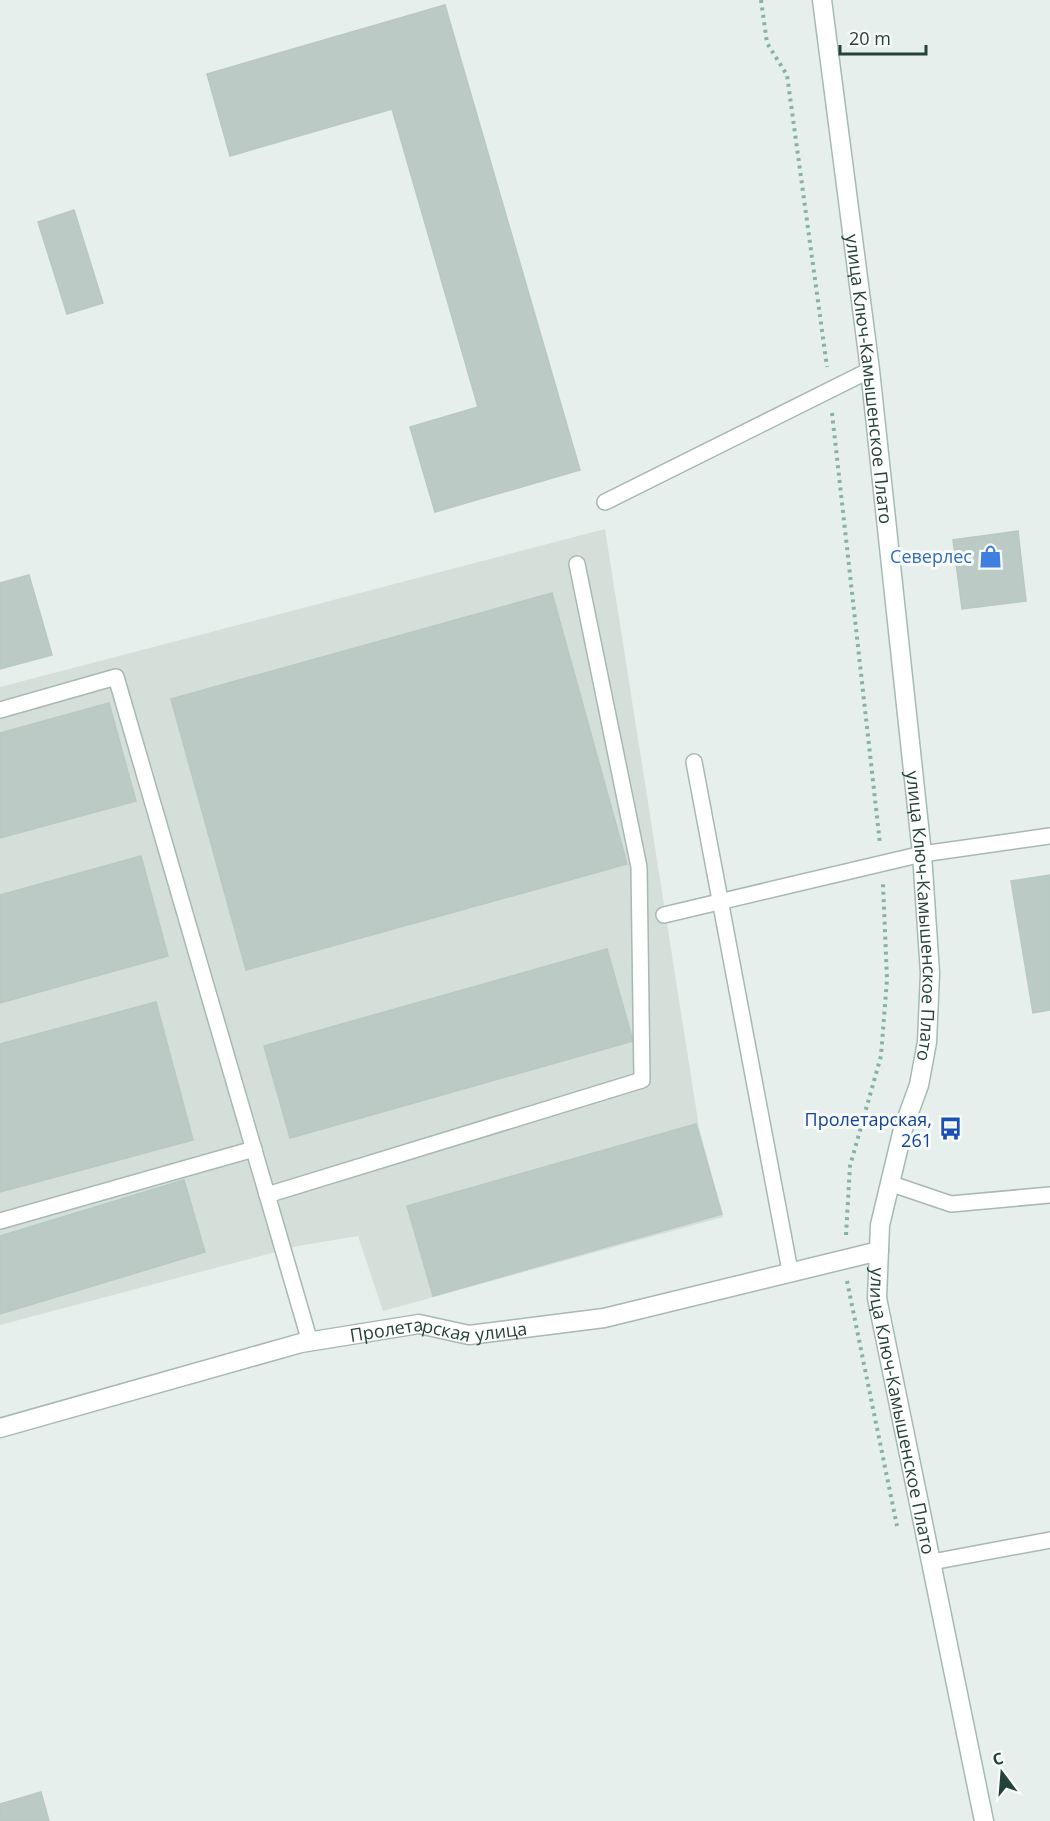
<svg xmlns="http://www.w3.org/2000/svg" width="1050" height="1821" viewBox="0 0 1050 1821" font-family="'Open Sans',sans-serif">
	<rect width="100%" height="100%" fill="#e6efeb"/>
	<path fill="#d4dfda" d="M605,529L699,1127L723,1217L383,1311L358,1236L298,1246L0,1325V687Z"/>
	<g fill="#bbcac4" stroke="#b8c9c2" stroke-width="1.5">
		<path d="M445,5L580,470L435,512L410,427L478,407L392,109L230,156L207,74Z"/>
		<path d="M74,210L103,303L67,314L38,222Z"/>
		<path d="M1018,531L1026,601L962,609L953,540Z"/>
		<path d="M29,575L52,655L0,669V583Z"/>
		<path d="M552,593L627,864L246,970L171,699Z"/>
		<path d="M109,703L136,801L0,838V733Z"/>
		<path d="M141,856L168,956L0,1003V895Z"/>
		<path d="M1050,875V1010L1033,1013L1011,881Z"/>
		<path d="M607,949L633,1041L290,1138L264,1046Z"/>
		<path d="M156,1002L193,1140L0,1192V1044Z"/>
		<path d="M696,1124L722,1214L433,1296L407,1206Z"/>
		<path d="M184,1180L205,1252L0,1314V1236Z"/>
		<path d="M41,1792L49,1821H0V1804Z"/>
	</g>
	<g fill="none" stroke-linecap="round" stroke-linejoin="round">
		<defs>
			<g id="lane">
				<path d="M605,502L870,370"/>
				<path d="M0,710L116,677L310,1342"/>
				<path d="M694,762L790,1271"/>
				<path d="M664,915L922,854L1050,836"/>
				<path d="M889,1183L951,1204L1050,1195"/>
				<path d="M267,1195L642,1080L639,867L577,564"/>
				<path d="M0,1221L254,1149"/>
				<path d="M932,1562L1050,1540"/>
			</g>
			<g id="street">
				<path id="s1" d="M0,1428L301,1343L419,1324L469,1335L604,1318L879,1251"/>
			</g>
			<g id="secondary">
				<path id="s2" d="M822,0L870,370L922,854L930,973L927,1042L919,1085L903,1129L880,1225L877,1298L984,1821"/>
			</g>
		</defs>
		<use href="#lane" stroke="#a8b8b2" stroke-width="18"/>
		<use href="#street" stroke="#a8b8b2" stroke-width="21"/>
		<use href="#secondary" stroke="#a4bbb3" stroke-width="21"/>
		<g stroke="#86b3a5" stroke-width="4" stroke-dasharray="3 4.5" stroke-linecap="butt">
			<path d="M761,0L767,43L787,75L827,367"/>
			<path d="M832,413L880,844"/>
			<path d="M846,1235L850,1166L881,1056L887,979L883,884"/>
			<path d="M847,1281L897,1526"/>
		</g>
		<use href="#lane" stroke="#fff" stroke-width="15"/>
		<use href="#street" stroke="#fff" stroke-width="18"/>
		<use href="#secondary" stroke="#fff" stroke-width="18"/>
	</g>
	<defs>
		<symbol id="shop-bare" viewBox="-9 -9 18 18"><path d="M-5-2.5h2.3a2.7 3.5 0 0 1 5.4 0H5L5.5 6h-11ZM-1.5-2.5h3a1.5 2.3 0 0 0-3 0Z" fill="#3f7fe0" stroke="#f7fbf9" stroke-width="2.5" paint-order="stroke"/></symbol>
		<symbol id="bus-bare" viewBox="-9 -9 18 18"><path d="M-5-6H5V4H4V6H2V4H-2V6H-4V4H-5ZM-3.5-4V0h7V-4ZM-3.5 1.2v1.5H-2V1.2ZM2 1.2v1.5H3.5V1.2Z" fill="#1a4fb4" stroke="#f7fbf9" stroke-width="2.5" paint-order="stroke"/></symbol>
	</defs>
	<g fill-rule="evenodd">
		<use href="#shop-bare" x="974" y="540" width="33" height="33"/>
		<use href="#bus-bare" x="934" y="1112" width="33" height="33"/>
	</g>
	<g text-anchor="middle" dominant-baseline="central" stroke-width="6" stroke-linejoin="round" paint-order="stroke">
		<g font-size="18" fill="#24423a" stroke="#f7fbf9">
			<text stroke="none"><textPath href="#s2" startOffset="382">улица Ключ-Камышенское Плато</textPath></text>
			<text stroke="none"><textPath href="#s2" startOffset="922">улица Ключ-Камышенское Плато</textPath></text>
			<text stroke="none"><textPath href="#s1" startOffset="452">Пролетарская улица</textPath></text>
			<text stroke="none"><textPath href="#s2" startOffset="1426">улица Ключ-Камышенское Плато</textPath></text>
		</g>
		<g font-size="18" fill="#366cbe" stroke="#f7fbf9" text-anchor="end">
			<text x="972" y="556">Северлес</text>
		</g>
		<g font-size="18" fill="#164399" stroke="#f7fbf9" text-anchor="end">
			<text x="932" y="1119">Пролетарская,<tspan x="932" dy="21">261</tspan></text>
		</g>
	</g>
	<g transform="translate(1002 1773) rotate(344)" stroke="#f7fbf9" stroke-width="4.5" paint-order="stroke">
	<path d="M0-4.5L10 22L0 15L-10 22Z" fill="#24423a"/>
	<text y="-9" font-size="16" font-weight="bold" text-anchor="middle" fill="#24423a">С</text>
	</g>
	<path d="M840 45v9h86v-9" fill="none" stroke="#24423a" stroke-width="3"/>
	<text x="849" y="45" font-size="18" fill="#24423a" stroke="#f7fbf9" stroke-width="4.5" paint-order="stroke">20 m</text>
</svg>
